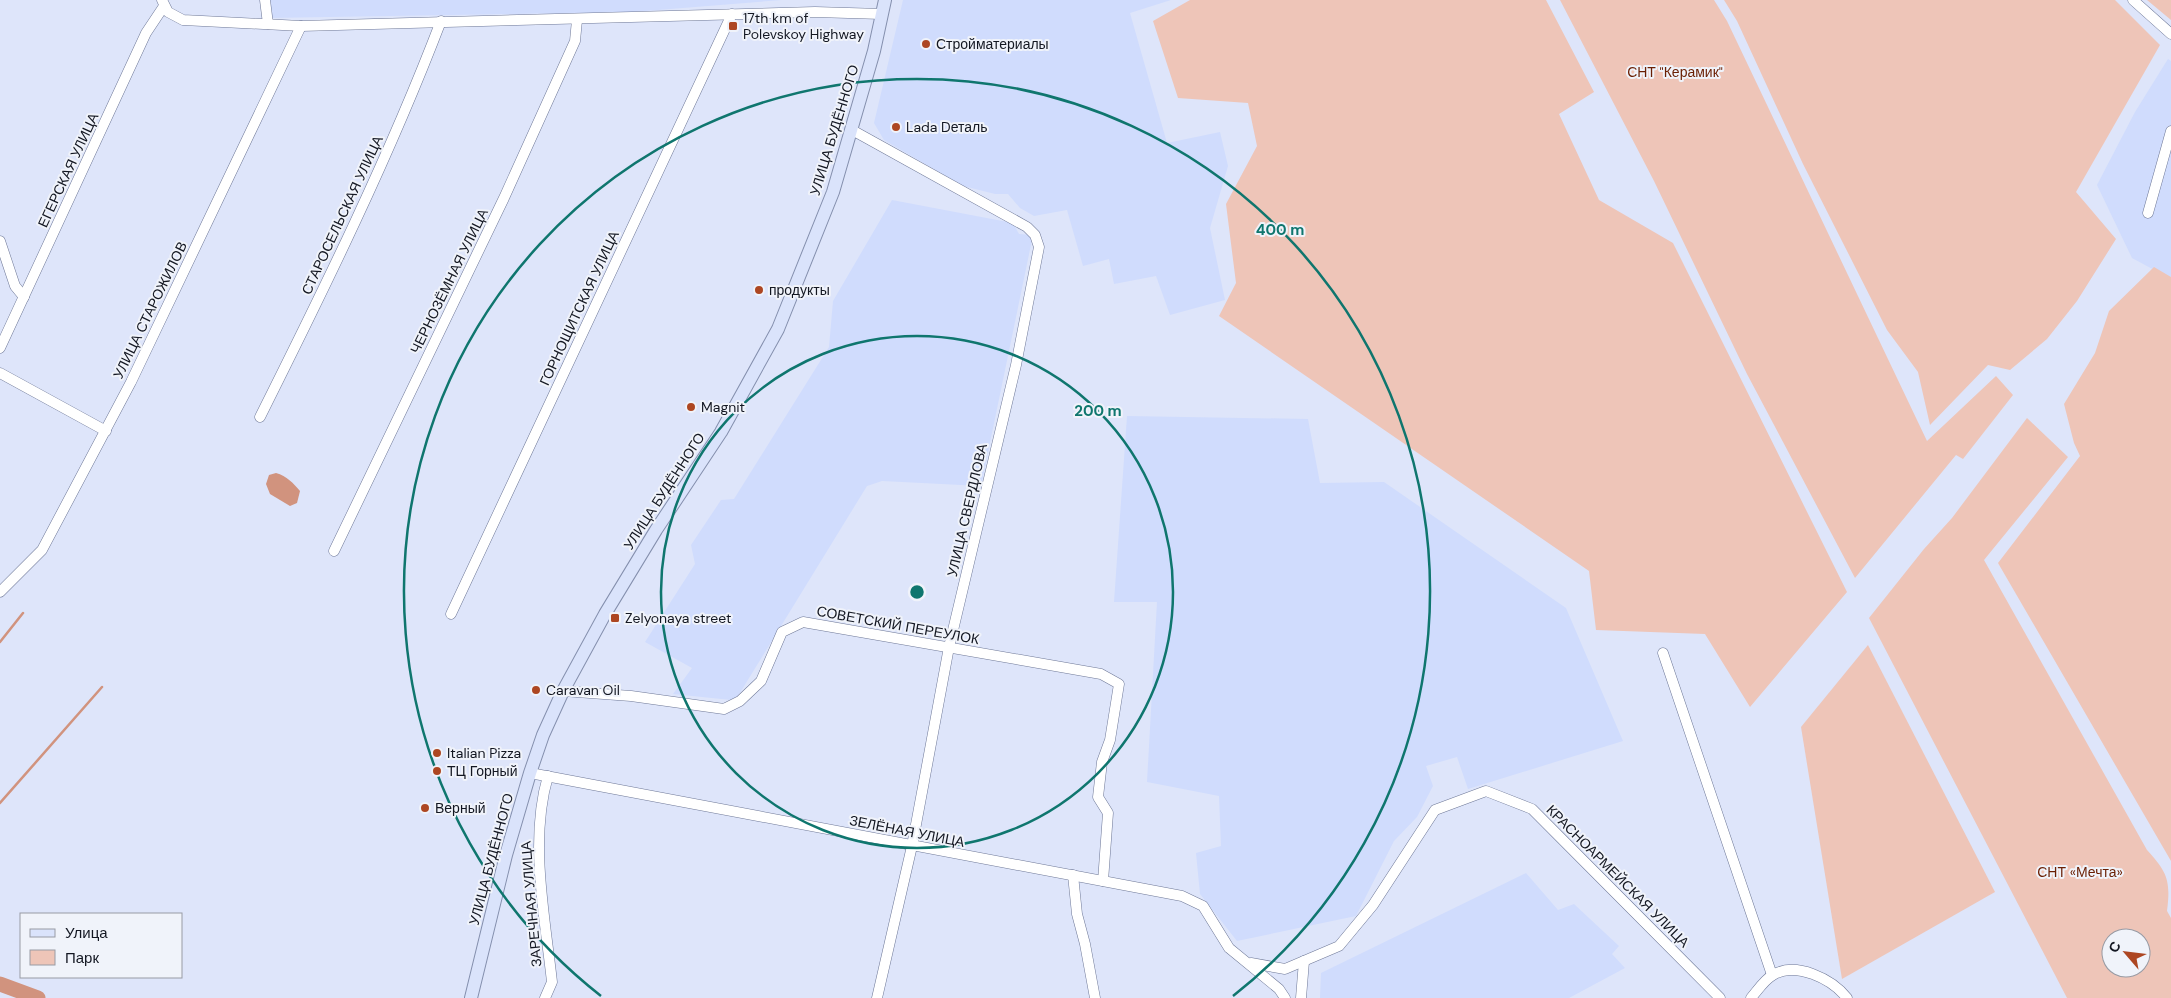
<svg xmlns="http://www.w3.org/2000/svg" width="2171" height="998" viewBox="0 0 2171 998" font-family="'DM Sans',sans-serif">
	<rect width="100%" height="100%" fill="#dee5fa"/>
	<g fill="#d0dcfd">
		<path d="M269,0H782L633,12L269,18Z"/>
		<path d="M903,0H1171L1130,13L1167,143L1220,132L1228,166L1210,228L1225,300L1170,315L1156,276L1114,284L1109,259L1083,266L1067,210L1034,216L1020,208L1008,194H995L963,186L884,140L874,123Z"/>
		<path d="M2168,59L2171,61V279L2132,258L2097,185L2135,112Z"/>
		<path d="M892,200L1013,223L1019,234L1033,235L981,486L882,481L867,486L738,696L731,700L673,694L692,668L645,642L695,564L691,545L721,500L734,499L829,347L833,301Z"/>
		<path d="M1127,416L1308,419L1320,483L1384,482L1566,608L1623,741L1468,789L1457,757L1426,766L1433,786L1417,817L1394,841L1356,916L1237,941L1200,894L1196,853L1221,846L1219,796L1147,782L1157,602H1114Z"/>
		<path d="M1526,873L1558,910L1574,904L1619,946L1612,954L1625,968L1569,998H1320L1321,973Z"/>
	</g>
	<g fill="#eec5b8" fill-rule="evenodd">
		<path d="M1190,0H1546L1594,92L1559,114L1599,200L1673,243L1847,592L1750,707L1705,634L1596,630L1589,571L1219,316L1236,283L1226,204L1257,146L1248,103L1178,98L1153,21Z"/>
		<path d="M1560,0H1714L1727,21L1927,441L1996,376L2013,395L1963,459L1956,455L1855,578L1747,374L1654,181Z"/>
		<path d="M1724,0H2115L2160,45L2076,192L2116,239L2077,301L2047,339L2010,370L1988,365L1930,425L1918,372L1887,330L1803,164L1737,21Z"/>
		<path d="M2147,0H2171V20Z"/>
		<path d="M2154,267L2171,277V861L1998,563L2080,456L2074,443L2064,404L2095,353L2109,311Z"/>
		<path d="M2027,418L2068,457L1984,560L2147,850C2167,872 2171,880 2167,911L2171,918V998H2067L1869,618L1924,549L1952,518ZM2111,938H2141V968H2111Z"/>
		<path d="M1868,645L1995,892L1842,979L1801,727Z"/>
	</g>
	<path fill="#d1937e" d="M276,473C287,476 293,483 300,491L297,503L290,506L270,494L266,484L269,475Z"/>
	<g fill="none" stroke-linecap="round" stroke-linejoin="round">
		<g stroke="#d1937e" stroke-width="2.5">
			<path d="M0,642L23,613"/>
			<path d="M0,803L102,687"/>
		</g>
		<path stroke="#d1937e" stroke-width="15" d="M0,984L38,998"/>
		<defs>
			<g id="minor">
				<path d="M162,0L168,12L183,20L301,26L815,12L882,14"/>
				<path d="M265,0L268,24"/>
				<path d="M2133,0L2171,34"/>
				<path d="M852,130L1027,227L1035,235L1039,247L1016,365L949,647L912,846L877,998"/>
				<path d="M2148,213L2171,131"/>
				<path d="M0,241L15,286L24,297"/>
				<path d="M0,348L146,33L164,6"/>
				<path d="M0,373L106,431"/>
				<path d="M260,417C325,287 389,157 441,21"/>
				<path d="M334,551L504,198L575,41L577,20"/>
				<path d="M0,592L42,550L131,382L301,26"/>
				<path d="M451,614L732,14"/>
				<path d="M1663,653L1772,975"/>
				<path d="M563,691L631,696L724,709L740,701L761,681L782,632L803,622L1101,674L1119,684L1110,740L1102,762L1098,797L1108,813L1103,881"/>
				<path d="M530,773L1182,896L1203,906L1229,948L1279,989L1285,998"/>
				<path d="M1073,875L1077,914L1085,944L1095,998"/>
				<path d="M1251,963L1285,969L1339,946L1373,905L1435,810L1486,791L1532,809L1720,998"/>
				<path d="M545,998L552,982C545,917 529,840 548,776"/>
				<path d="M1301,998L1304,961"/>
				<path d="M1751,998C1757,991 1765,979 1773,975C1796,961 1832,979 1847,998"/>
			</g>
			<path id="major" d="M471,998L506,855L530,773L543,735L563,691L605,614L656,530L721,432L778,329L833,192L874,51L885,0"/>
		</defs>
		<use href="#minor" stroke="#6e7897" stroke-width="11"/>
		<use href="#major" stroke="#848fad" stroke-width="14"/>
		<use href="#minor" stroke="#fff" stroke-width="10"/>
		<use href="#major" stroke="#dae3fb" stroke-width="12"/>
	</g>
	<g fill="none" stroke="#0f766e" stroke-width="2.5">
		<circle cx="917" cy="592" r="256"/>
		<path d="M601 996A513 513 0 1 1 1233 996"/>
	</g>
	<g fill="#ad4622" stroke="#f0f3fa" stroke-width="2">
		<rect x="728" y="21" width="10" height="10" rx="2.5"/>
		<circle cx="926" cy="44" r="5"/>
		<circle cx="896" cy="127" r="5"/>
		<circle cx="759" cy="290" r="5"/>
		<circle cx="691" cy="407" r="5"/>
		<rect x="610" y="613" width="10" height="10" rx="2.5"/>
		<circle cx="536" cy="690" r="5"/>
		<circle cx="437" cy="753" r="5"/>
		<circle cx="437" cy="771" r="5"/>
		<circle cx="425" cy="808" r="5"/>
	</g>
	<g text-anchor="middle" dominant-baseline="central" stroke-width="4" stroke-linejoin="round" paint-order="stroke">
		<g font-size="14" fill="#131722" stroke="#f0f3fa" text-anchor="start">
			<text x="743" y="18">17th km of<tspan x="743" dy="16">Polevskoy Highway</tspan></text>
			<text x="936" y="44">Стройматериалы</text>
			<text x="906" y="127">Lada Dеталь</text>
			<text x="769" y="290">продукты</text>
			<text x="701" y="407">Magnit</text>
			<text x="625" y="618">Zelyonaya street</text>
			<text x="546" y="690">Caravan Oil</text>
			<text x="447" y="753">Italian Pizza</text>
			<text x="447" y="771">ТЦ Горный</text>
			<text x="435" y="808">Верный</text>
		</g>
		<g font-size="14" fill="#6a1f03" stroke="#f0f3fa">
			<text x="1675" y="72">СНТ "Керамик"</text>
			<text x="2080" y="872">СНТ «Мечта»</text>
		</g>
		<g font-size="14" fill="#131722" stroke="#f0f3fa">
			<text transform="translate(834 130) rotate(-73)">УЛИЦА БУДЁННОГО</text>
			<text transform="translate(68 170) rotate(-65)">ЕГЕРСКАЯ УЛИЦА</text>
			<text transform="translate(342 215) rotate(-65)">СТАРОСЕЛЬСКАЯ УЛИЦА</text>
			<text transform="translate(449 281) rotate(-64)">ЧЕРНОЗЁМНАЯ УЛИЦА</text>
			<text transform="translate(579 308) rotate(-65)">ГОРНОЩИТСКАЯ УЛИЦА</text>
			<text transform="translate(150 310) rotate(-64)">УЛИЦА СТАРОЖИЛОВ</text>
			<text transform="translate(664 491) rotate(-57)">УЛИЦА БУДЁННОГО</text>
			<text transform="translate(967 510) rotate(-77)">УЛИЦА СВЕРДЛОВА</text>
			<text transform="translate(898 625) rotate(10)">СОВЕТСКИЙ ПЕРЕУЛОК</text>
			<text transform="translate(907 831) rotate(11)">ЗЕЛЁНАЯ УЛИЦА</text>
			<text transform="translate(491 859) rotate(-75)">УЛИЦА БУДЁННОГО</text>
			<text transform="translate(1618 876) rotate(45)">КРАСНОАРМЕЙСКАЯ УЛИЦА</text>
			<text transform="translate(531 904) rotate(-95)">ЗАРЕЧНАЯ УЛИЦА</text>
		</g>
	</g>
	<circle cx="917" cy="592" r="8" fill="#0f766e" stroke="#f0f3fa" stroke-width="2.5"/>
	<g font-size="15" text-anchor="middle" font-weight="bold" fill="#0f766e" stroke="#f0f3fa" stroke-width="4" stroke-linejoin="round" paint-order="stroke">
		<text x="1280" y="235">400 m</text>
		<text x="1098" y="416">200 m</text>
	</g>
	<rect x="20" y="913" width="162" height="65" fill="#f0f3fa" stroke="#989ba4"/>
	<rect x="30" y="929" width="25" height="8" fill="#dae3fb" stroke="#989ba4"/>
	<text x="65" y="938" font-size="15" fill="#131722">Улица</text>
	<rect x="30" y="950" width="25" height="15" fill="#eec5b8" stroke="#989ba4"/>
	<text x="65" y="963" font-size="15" fill="#131722">Парк</text>
	<g transform="translate(2126 953) rotate(298)"><circle r="24" fill="#f0f3fa" stroke="#989ba4"/>
	<path d="M0-4L9 19L0 12L-9 19Z" fill="#ad4622"/>
	<text y="-8" font-size="14" font-weight="bold" text-anchor="middle" fill="#131722">С</text>
	</g>
</svg>
